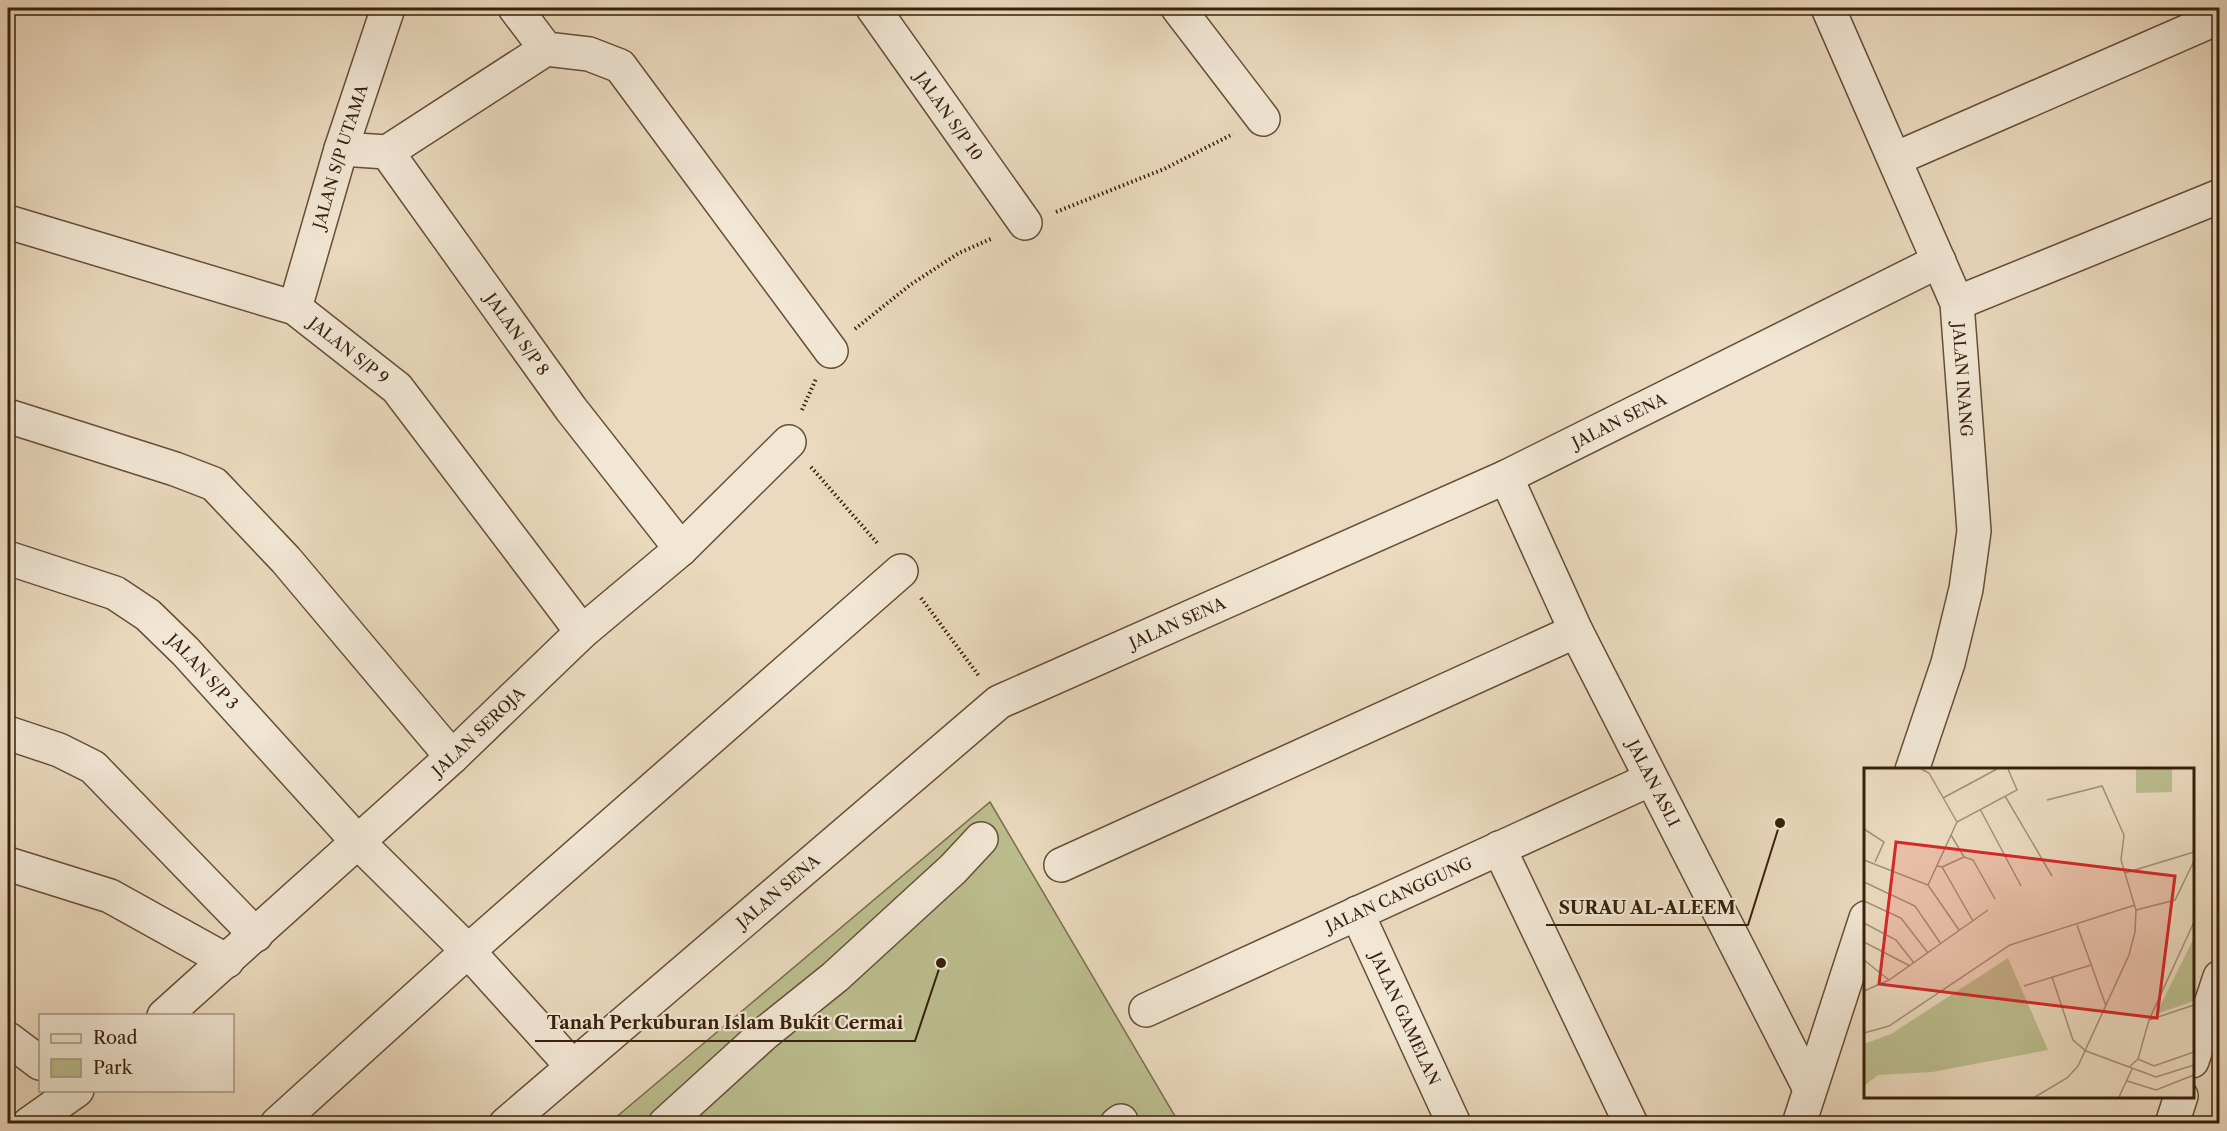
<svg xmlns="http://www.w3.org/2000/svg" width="2227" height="1131" viewBox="0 0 2227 1131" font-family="'Libre Caslon Text',serif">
	<rect width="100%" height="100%" fill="#ebdabf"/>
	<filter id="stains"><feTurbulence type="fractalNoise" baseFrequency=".00333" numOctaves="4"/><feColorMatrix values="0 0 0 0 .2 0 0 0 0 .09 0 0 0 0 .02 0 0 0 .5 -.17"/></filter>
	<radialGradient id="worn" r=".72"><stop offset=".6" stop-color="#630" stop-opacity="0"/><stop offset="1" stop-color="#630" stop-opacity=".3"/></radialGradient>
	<path fill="#bcbe8f" stroke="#7a6f4d" stroke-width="1.5" d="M990,802L1179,1123L608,1124Z"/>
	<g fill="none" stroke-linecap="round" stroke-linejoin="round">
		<defs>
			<g id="minor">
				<path d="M515,8L546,49L589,54L620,66L831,351"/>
				<path id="s1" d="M873,8L1025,223"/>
				<path d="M1178,8L1263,119"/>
				<path id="s2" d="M1828,8L1957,303L1974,531L1966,589L1948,663L1912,770"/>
				<path id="s3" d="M341,149L387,152L571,409L681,549"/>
				<path d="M387,152L546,49"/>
				<path d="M1895,159L2220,17"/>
				<path id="s4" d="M8,222L295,308L397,388L582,632"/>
				<path d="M1957,303L2220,196"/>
				<path id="s5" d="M295,308L341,149L388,8"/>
				<path d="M8,416L175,469L214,484L286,560L452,757"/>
				<path id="s6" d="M1506,477L1576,631L1809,1087"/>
				<path id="s7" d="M8,558L115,593L148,615L186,652L358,842L468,951L572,1066"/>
				<path d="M8,733L59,750L93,767L256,935"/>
				<path d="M1499,848L1631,1124"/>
				<path d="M8,864L110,896L227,961"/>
				<path d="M1061,865L1576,631"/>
				<path id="s8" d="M1357,913L1454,1124"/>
				<path id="s9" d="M1146,1010L1651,779"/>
				<path id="s10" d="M164,1016L452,757L582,632L681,549L789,442"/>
				<path d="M8,1039L40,1063"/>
				<path d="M2192,1061L2220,977"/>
				<path d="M29,1124L77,1090"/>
				<path d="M277,1124L468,951L901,571"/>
				<path id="s11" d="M506,1124L999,702L1506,477L1939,261"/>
				<path d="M665,1124L764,1034L835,977L953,869L981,839"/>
				<path d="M1117,1124L1121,1121"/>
				<path d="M1799,1124L1866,918"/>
				<path d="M2172,1124L2181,1096"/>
			</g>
		</defs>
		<use href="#minor" stroke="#664e38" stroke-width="36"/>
		<g stroke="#39200b" stroke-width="4" stroke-dasharray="1.5 3" stroke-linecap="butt">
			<path d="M1056,212L1164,169L1233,134"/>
			<path d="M855,329L910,285L959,253L993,238"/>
			<path d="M802,410L816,379"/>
			<path d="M811,467L879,545"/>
			<path d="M921,598L979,676"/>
		</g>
		<use href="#minor" stroke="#f2e7d5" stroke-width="33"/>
	</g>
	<g text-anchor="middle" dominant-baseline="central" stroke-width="4.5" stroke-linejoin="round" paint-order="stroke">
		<g font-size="16" fill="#39200b" stroke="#f2e7d5">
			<text stroke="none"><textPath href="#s1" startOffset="132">JALAN S/P 10</textPath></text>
			<text stroke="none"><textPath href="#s5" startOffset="158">JALAN S/P UTAMA</textPath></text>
			<text stroke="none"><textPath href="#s3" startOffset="270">JALAN S/P 8</textPath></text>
			<text stroke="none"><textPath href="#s4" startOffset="368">JALAN S/P 9</textPath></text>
			<text stroke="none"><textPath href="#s2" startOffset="399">JALAN INANG</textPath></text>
			<text stroke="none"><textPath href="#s11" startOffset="1330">JALAN SENA</textPath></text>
			<text stroke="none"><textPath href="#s11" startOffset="844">JALAN SENA</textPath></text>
			<text stroke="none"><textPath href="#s7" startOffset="231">JALAN S/P 3</textPath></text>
			<text stroke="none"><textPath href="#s10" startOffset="424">JALAN SEROJA</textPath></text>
			<text stroke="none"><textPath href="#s6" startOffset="340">JALAN ASLI</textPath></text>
			<text stroke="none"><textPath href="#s11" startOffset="358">JALAN SENA</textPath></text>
			<text stroke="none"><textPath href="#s9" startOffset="278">JALAN CANGGUNG</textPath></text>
			<text stroke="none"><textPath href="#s8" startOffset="116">JALAN GAMELAN</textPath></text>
		</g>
	</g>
	<g transform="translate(1864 768)">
		<rect width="330" height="330" fill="#ebdabf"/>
		<path d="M272,1H308V24L272,25ZM330,170V233L292,246ZM144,190L184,282L68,304L14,307L0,318V276L27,266Z" fill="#bcbe8f"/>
		<path fill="none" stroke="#a49077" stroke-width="1.5" d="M57,1L65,5L93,54M141,28L188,108M79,30L133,1M116,41L157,118M0,61L20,74L11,94M87,67L100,89L109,92L131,131M0,92L64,117L95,162M73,98L78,99L109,153M78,99L100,89M261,105L330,84M0,114L51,138L77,176M64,117L93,54L153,22L144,1M0,133L37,150L64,185M272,142L311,132L330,93M0,155L32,172L50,195M213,157L242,238M0,174L46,198M0,192L25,212M188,209L209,272L222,283L292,309L330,297M160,218L227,197M0,223L25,212L124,142M285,252L330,237M0,265L25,258L146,177L271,137M274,291L290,298L330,284M265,299L274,291L285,252L330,154M263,313L292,322L330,307M171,329L203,310L214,298L265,187L271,164L272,142L257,92L260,67L238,18L183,32M255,329L268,301"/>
		<path fill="#d62828" fill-opacity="0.15" stroke="#d62828" stroke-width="3" d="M32,74L311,108L293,250L15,216Z"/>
		<rect width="330" height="330" fill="none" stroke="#39200b" stroke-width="3"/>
	</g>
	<path fill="none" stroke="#39200b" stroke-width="2" d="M1780 823L1748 925H1546M941 963L915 1041H535"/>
	<g fill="#39200b" stroke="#f2e7d5" stroke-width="2">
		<circle cx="1780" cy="823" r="6"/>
		<circle cx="941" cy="963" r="6"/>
	</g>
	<g font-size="18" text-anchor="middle" font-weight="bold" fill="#39200b" stroke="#f2e7d5" stroke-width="4.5" stroke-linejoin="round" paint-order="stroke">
		<text x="1647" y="914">SURAU AL-ALEEM</text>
		<text x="725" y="1029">Tanah Perkuburan Islam Bukit Cermai</text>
	</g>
	<rect width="2227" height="1131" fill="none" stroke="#ebdabf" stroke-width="30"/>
	<rect x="9" y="9" width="2209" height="1113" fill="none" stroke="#39200b" stroke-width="3"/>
	<rect x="15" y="15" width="2197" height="1101" fill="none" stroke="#39200b" stroke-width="1.5"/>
	<rect x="39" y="1014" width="195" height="78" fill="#f2e7d5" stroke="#a89784" stroke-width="1.5"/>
	<rect x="51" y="1034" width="30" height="9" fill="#f2e7d5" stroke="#a89784" stroke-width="1.5"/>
	<text x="93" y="1044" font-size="18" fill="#39200b">Road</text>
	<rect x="51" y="1059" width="30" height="18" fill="#bcbe8f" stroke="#a89784" stroke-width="1.5"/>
	<text x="93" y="1074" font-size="18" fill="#39200b">Park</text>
	<rect width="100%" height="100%" filter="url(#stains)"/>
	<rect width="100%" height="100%" fill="url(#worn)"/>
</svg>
